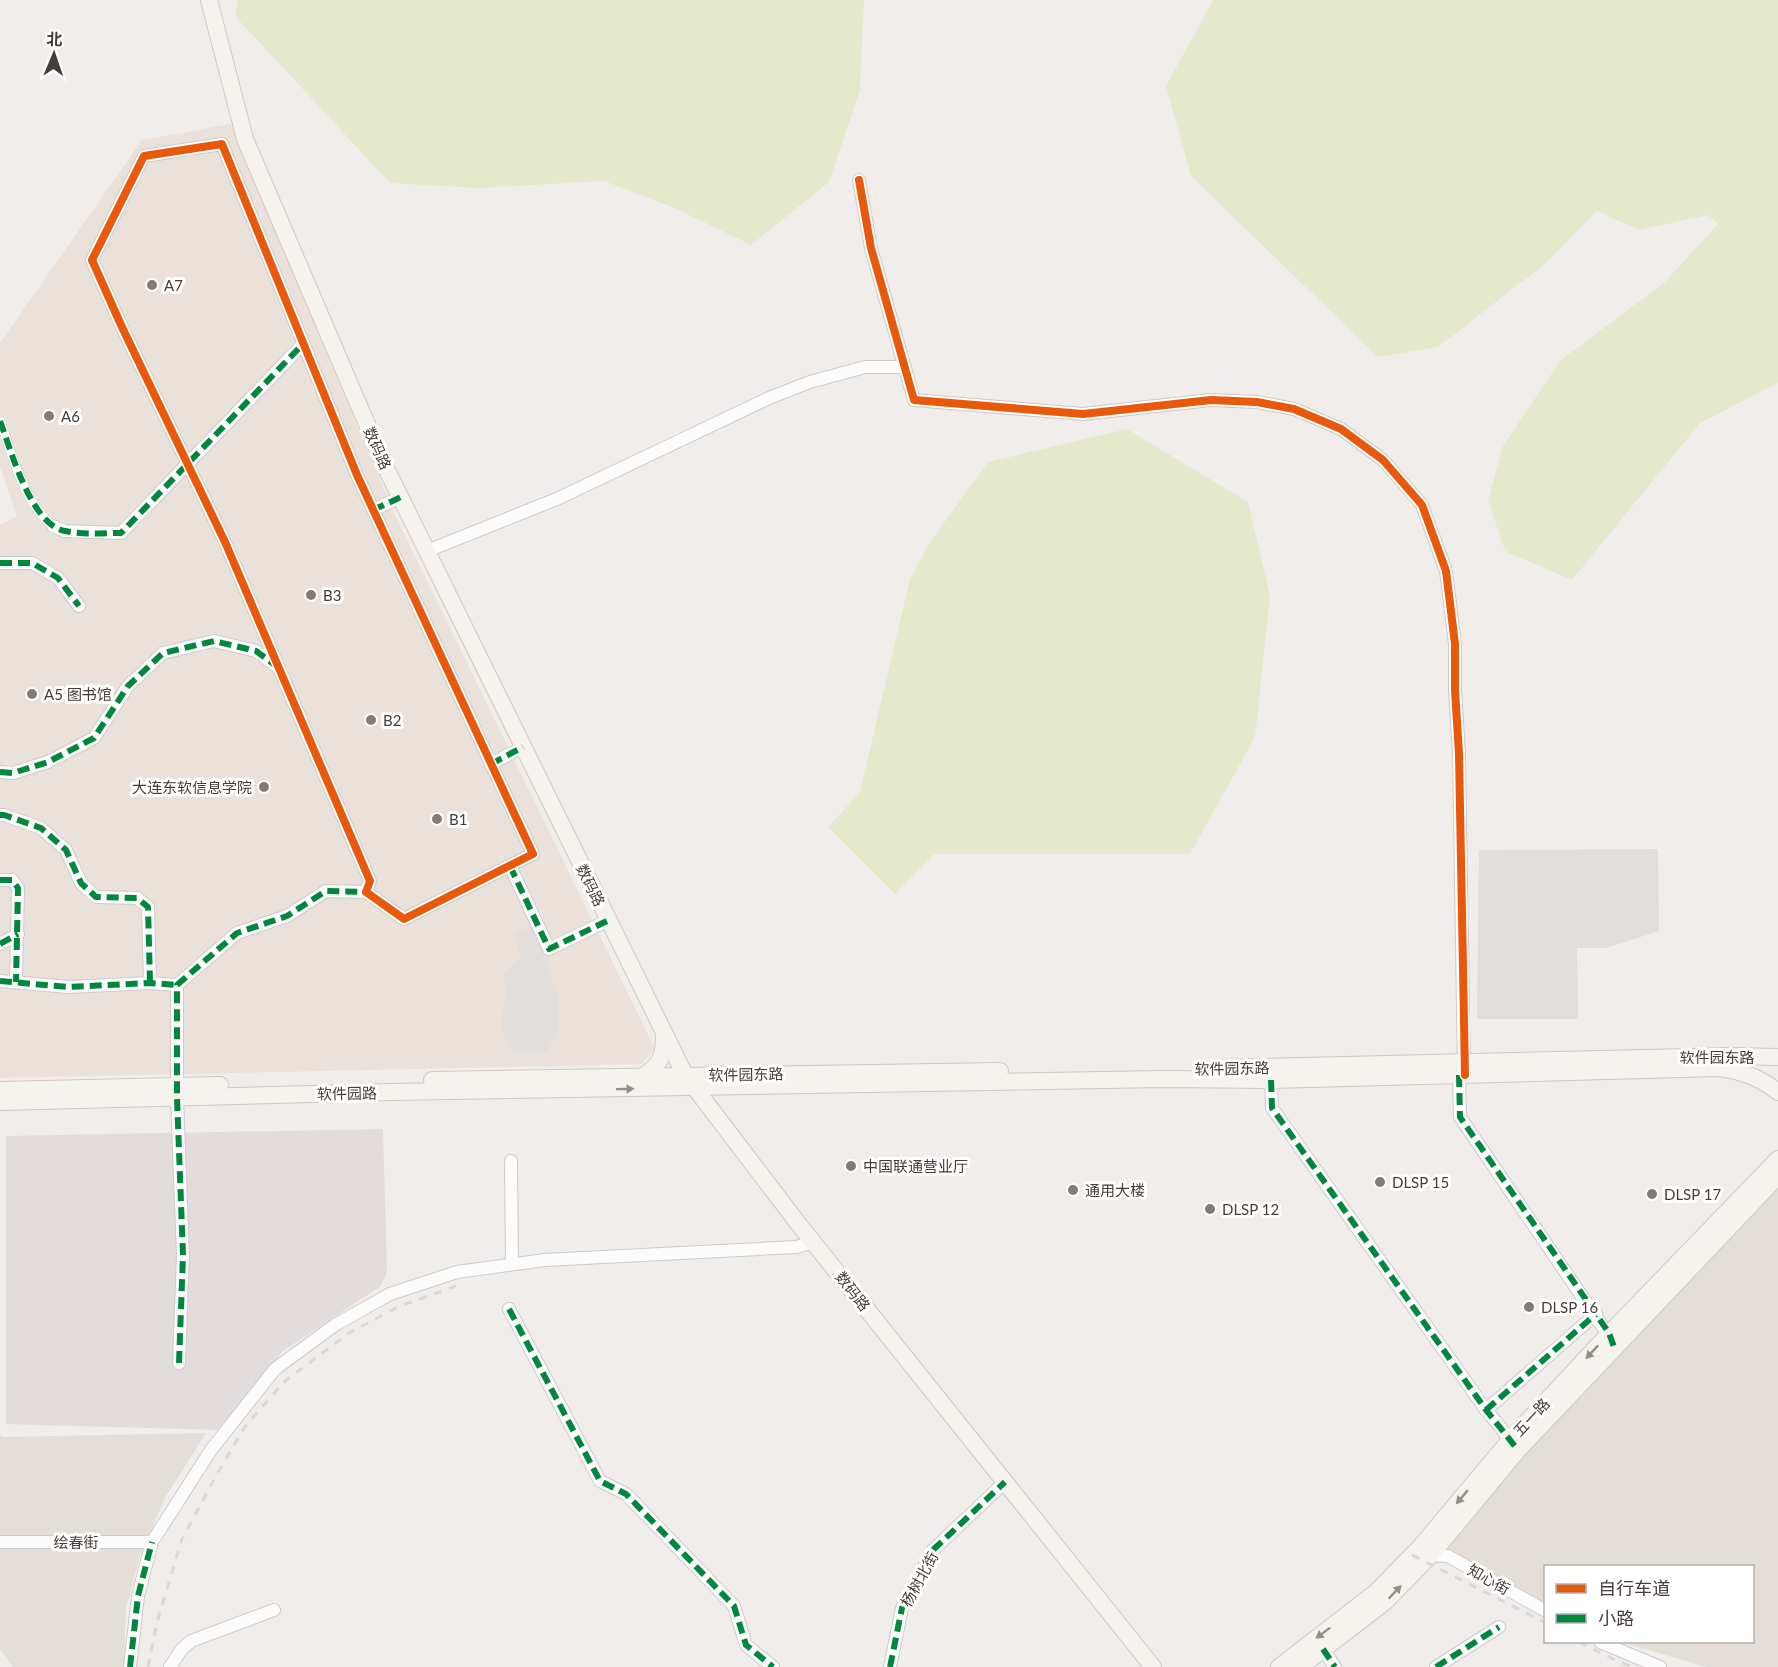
<svg xmlns="http://www.w3.org/2000/svg" width="1778" height="1667" viewBox="0 0 1778 1667" font-family="Lato,'Noto Sans SC',sans-serif">
	<rect width="100%" height="100%" fill="#f0edeb"/>
	<g fill="#e4ded8">
		<path d="M1778,1178V1667H1706L1622,1642H1752V1566H1546L1545,1611L1448,1556L1431,1555Z"/>
		<path d="M206,1433L166,1496L140,1555L126,1608L124,1667H13L0,1649V1435L3,1437Z"/>
	</g>
	<path fill="#e2ddda" d="M383,1129L387,1272L381,1286L283,1351L218,1430L6,1424V1136Z"/>
	<path fill="#eae2da" d="M231,124L394,513L655,1049L642,1064L0,1078V525L17,516L0,466V343L142,140Z"/>
	<g fill="#e4e9cc">
		<path d="M238,0H864L860,90L829,182L751,245L677,209L604,181L477,188L390,183L235,16Z"/>
		<path d="M1213,0H1778V383L1700,423L1572,580L1505,551L1488,500L1503,446L1561,360L1665,282L1718,224L1708,215L1639,230L1597,211L1547,262L1438,347L1378,357L1191,176L1166,86Z"/>
		<path d="M1127,429L1248,502L1270,596L1255,737L1190,854H935L895,894L828,827L860,792L910,579L930,542L988,462Z"/>
	</g>
	<g fill="#e2dedc">
		<path d="M1658,849L1659,931L1606,948H1577L1578,1019H1477L1479,850Z"/>
		<path d="M532,925L550,960L547,967L558,993V1031L547,1051L513,1053L501,1029L506,987L502,974L520,958L514,934Z"/>
	</g>
	<g fill="none" stroke-linecap="round" stroke-linejoin="round">
		<defs>
			<path id="pedestrian" d="M0,421C13,456 23,502 53,526"/>
			<g id="minor">
				<path d="M222,144L357,475L533,854L404,919L366,892L370,881L225,542L121,325L92,260L144,156Z"/>
				<path d="M859,180L871,248L914,400L1083,414L1211,400L1257,402L1294,409L1341,429L1383,460L1422,505L1446,571L1455,644V690L1459,754L1464,1070"/>
				<path d="M373,510L401,497"/>
				<path d="M53,526L64,531L121,533L303,344"/>
				<path d="M427,551L559,498L769,398L810,382L865,367H905"/>
				<path d="M0,563H32L58,578L79,606"/>
				<path d="M491,764L523,747"/>
				<path d="M0,772L13,773L48,762L94,738L128,686L163,653L214,641L256,651L276,666"/>
				<path d="M0,815H4L41,828L66,850L81,883L96,897L137,898L148,907L150,983"/>
				<path d="M510,866L549,949L609,920"/>
				<path d="M0,880H12L18,888L16,982"/>
				<path d="M0,944L18,934"/>
				<path d="M0,981L68,987L150,983L177,985"/>
				<path d="M1459,1075L1460,1117L1611,1339"/>
				<path d="M1271,1080L1272,1108L1486,1410L1514,1444"/>
				<path d="M511,1161L512,1264"/>
				<path d="M509,1309L600,1481L626,1494L734,1606L746,1645L773,1667"/>
				<path d="M179,1363L183,1255L177,1098V985L237,933L287,916L326,891L366,892"/>
				<path d="M1486,1410L1596,1314"/>
				<path d="M0,1542H152"/>
				<path d="M1431,1555L1448,1556L1546,1611"/>
				<path d="M1600,1642L1660,1667"/>
				<path d="M1323,1649L1335,1667"/>
				<path d="M130,1667L138,1596L152,1542L211,1450L275,1369L335,1325L390,1294L457,1272L545,1260L796,1247L814,1242"/>
				<path d="M170,1667L181,1650L191,1641L274,1610"/>
				<path d="M890,1667L902,1608L933,1550L1005,1482"/>
				<path d="M1436,1667L1499,1627"/>
			</g>
			<g id="secondary">
				<path d="M209,0L245,139L384,464L685,1075L797,1222L1153,1667"/>
				<path d="M1215,1068L1733,1056L1778,1057"/>
				<path d="M643,1076C662,1064 664,1055 664,1034"/>
				<path d="M432,1080L1000,1071"/>
				<path d="M0,1090L220,1085"/>
				<path d="M0,1102L390,1092L1163,1079L1271,1080L1718,1068C1742,1071 1759,1077 1778,1092"/>
				<path d="M1279,1667L1376,1592L1421,1546L1510,1440L1605,1338L1778,1159"/>
				<path d="M1300,1667L1385,1602L1431,1555L1518,1450L1778,1176"/>
			</g>
		</defs>
		<use href="#pedestrian" stroke="#cecbc8" stroke-width="10"/>
		<use href="#minor" stroke="#cecbc8" stroke-width="14"/>
		<use href="#secondary" stroke="#d0cac3" stroke-width="18"/>
		<use href="#pedestrian" stroke="#fdfcfc" stroke-width="9"/>
		<use href="#minor" stroke="#fdfcfc" stroke-width="12"/>
		<use href="#secondary" stroke="#f6f3ef" stroke-width="16"/>
		<g stroke="#d9d9d8" stroke-width="3" stroke-dasharray="8 8" stroke-linecap="butt">
			<path d="M1412,1555L1546,1623"/>
			<path d="M1579,1642L1609,1657L1632,1667"/>
			<path d="M148,1667L157,1622L182,1539L217,1474L246,1425L285,1381L349,1333L400,1306L456,1286"/>
		</g>
		<g stroke="#00873e" stroke-width="6" stroke-dasharray="12 6" stroke-linecap="butt">
			<path d="M0,421C11,450 31,525 65,531C83,535 103,533 121,533L303,344"/>
			<path d="M373,510L401,497"/>
			<path d="M0,563H32L58,578L79,606"/>
			<path d="M491,764L523,747"/>
			<path d="M0,772L13,773L48,762L94,738L128,686L163,653L214,641L256,651L275,665"/>
			<path d="M0,815H4L41,828L66,850L81,883L96,897L137,898L148,907L150,983"/>
			<path d="M510,866L549,949L609,920"/>
			<path d="M0,880H12L18,888L16,982"/>
			<path d="M0,944L18,934"/>
			<path d="M0,981L68,987L150,983L177,985"/>
			<path d="M1459,1075L1460,1117L1609,1333L1614,1347"/>
			<path d="M1271,1080L1272,1108L1486,1410L1518,1450"/>
			<path d="M509,1309L600,1481L626,1494L734,1606L746,1645L773,1667"/>
			<path d="M179,1363L183,1255L177,1098V985L237,933L287,916L326,891L366,892"/>
			<path d="M1486,1410L1596,1314"/>
			<path d="M1323,1649L1335,1667"/>
			<path d="M130,1667L138,1596L152,1542"/>
			<path d="M890,1667L902,1608L933,1550L1005,1482"/>
			<path d="M1436,1667L1499,1627"/>
		</g>
		<defs>
			<g id="cycleway">
				<path d="M222,144L357,475L533,854L404,919L366,892L370,881L225,542L121,325L92,260L144,156Z"/>
				<path d="M859,180L871,248L914,400L1083,414L1211,400L1257,402L1294,409L1341,429L1383,460L1422,505L1446,571L1455,644V690L1459,754L1465,1075"/>
			</g>
		</defs>
		<use href="#cycleway" stroke="#fff" stroke-width="11"/>
		<use href="#cycleway" stroke="#e8590c" stroke-width="8"/>
	</g>
	<defs><path id="oneway-solid" d="M-6-.8H1V-3.2L6.5 0L1 3.2V.8H-6Z" transform="scale(1.5)"/></defs>
	<g fill="#958f8a">
		<use href="#oneway-solid" transform="translate(625 1089) rotate(-1)"/>
		<use href="#oneway-solid" transform="translate(1592 1352) rotate(133)"/>
		<use href="#oneway-solid" transform="translate(1462 1497) rotate(130)"/>
		<use href="#oneway-solid" transform="translate(1395 1592) rotate(-46)"/>
		<use href="#oneway-solid" transform="translate(1323 1633) rotate(143)"/>
	</g>
	<g fill="#827b76" stroke="#fff" stroke-width="2">
		<circle cx="152" cy="285" r="6"/>
		<circle cx="49" cy="416" r="6"/>
		<circle cx="311" cy="595" r="6"/>
		<circle cx="32" cy="694" r="6"/>
		<circle cx="371" cy="720" r="6"/>
		<circle cx="264" cy="787" r="6"/>
		<circle cx="437" cy="819" r="6"/>
		<circle cx="851" cy="1166" r="6"/>
		<circle cx="1380" cy="1182" r="6"/>
		<circle cx="1073" cy="1190" r="6"/>
		<circle cx="1652" cy="1194" r="6"/>
		<circle cx="1210" cy="1209" r="6"/>
		<circle cx="1529" cy="1307" r="6"/>
	</g>
	<g text-anchor="middle" dominant-baseline="central" stroke-width="6" stroke-linejoin="round" paint-order="stroke">
		<g font-size="15" fill="#463d37" stroke="#fff" text-anchor="start">
			<text x="164" y="285">A7</text>
			<text x="61" y="416">A6</text>
			<text x="323" y="595">B3</text>
			<text x="44" y="694">A5 图书馆</text>
			<text x="383" y="720">B2</text>
			<text x="252" y="787" text-anchor="end">大连东软信息学院</text>
			<text x="449" y="819">B1</text>
			<text x="863" y="1166">中国联通营业厅</text>
			<text x="1392" y="1182">DLSP 15</text>
			<text x="1085" y="1190">通用大楼</text>
			<text x="1664" y="1194">DLSP 17</text>
			<text x="1222" y="1209">DLSP 12</text>
			<text x="1541" y="1307">DLSP 16</text>
		</g>
		<g font-size="15" fill="#463d37" stroke="#fff">
			<text transform="translate(378 448) rotate(66)">数码路</text>
			<text transform="translate(591 885) rotate(64)">数码路</text>
			<text x="1717" y="1057">软件园东路</text>
			<text transform="translate(1232 1068) rotate(-1)">软件园东路</text>
			<text transform="translate(746 1074) rotate(-1)">软件园东路</text>
			<text transform="translate(347 1093) rotate(-1)">软件园路</text>
			<text transform="translate(853 1291) rotate(52)">数码路</text>
			<text transform="translate(1531 1417) rotate(-47)">五一路</text>
			<text x="76" y="1542">绘春街</text>
			<text transform="translate(919 1579) rotate(-61)">杨树北街</text>
			<text transform="translate(1489 1579) rotate(29)">知心街</text>
		</g>
	</g>
	<rect x="1544" y="1565" width="210" height="78" fill="#ffffff" stroke="#b5b1af" stroke-width="1.5"/>
	<rect x="1556" y="1584" width="30" height="9" fill="#e8590c" stroke="#b5b1af" stroke-width="1.5"/>
	<text x="1598" y="1595" font-size="18" fill="#463d37">自行车道</text>
	<rect x="1556" y="1614" width="30" height="9" fill="#00873e" stroke="#b5b1af" stroke-width="1.5"/>
	<text x="1598" y="1625" font-size="18" fill="#463d37">小路</text>
	<g transform="translate(54 54) rotate(2)" stroke="#ffffff" stroke-width="4.5" paint-order="stroke">
	<path d="M0-4.5L10 22L0 15L-10 22Z" fill="#463d37"/>
	<text y="-9" font-size="16" font-weight="bold" text-anchor="middle" fill="#463d37">北</text>
	</g>
</svg>
